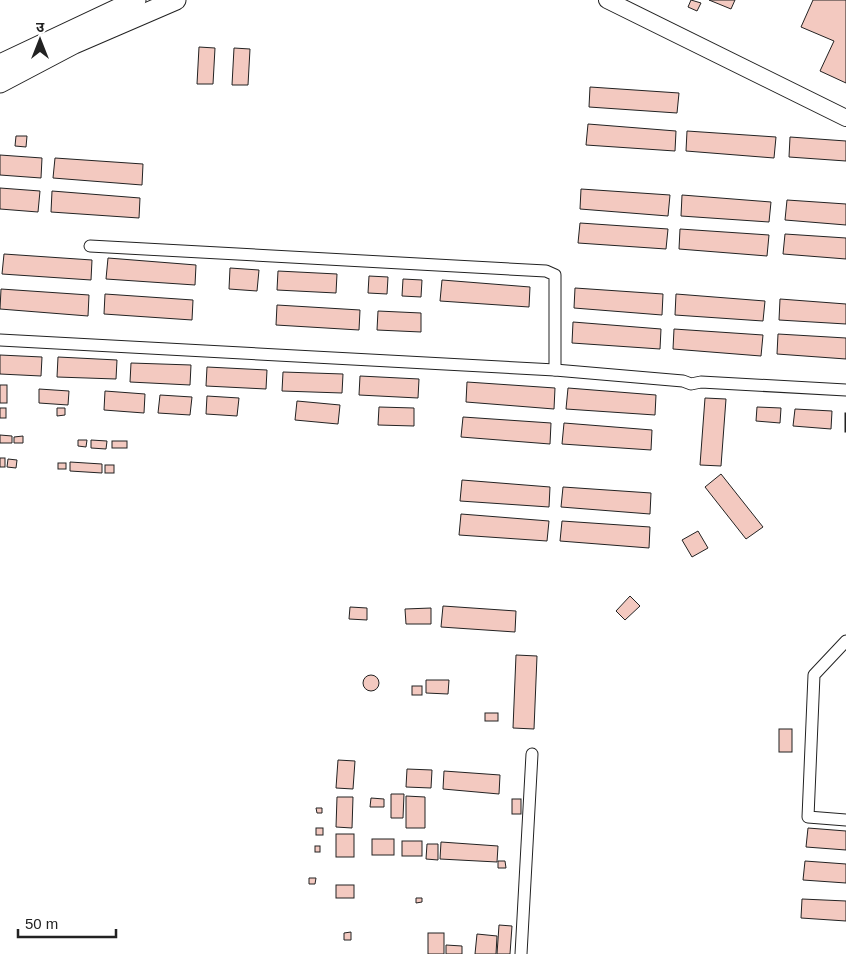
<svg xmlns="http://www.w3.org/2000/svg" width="846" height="954" viewBox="0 0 846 954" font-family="Arial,'Noto Sans Devanagari',sans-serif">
	<rect width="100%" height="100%" fill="#fff"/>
	<g fill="#f3c9c0" stroke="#222">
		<path d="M691,0L701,3L697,11L688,7Z"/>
		<path d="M709,0H735L731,9Z"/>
		<path d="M813,0H846V83L820,71L834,41L801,27Z"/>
		<path d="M199,47L215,48L213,84H197Z"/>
		<path d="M234,48L250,49L248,85H232Z"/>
		<path d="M590,87L679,93L677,113L589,107Z"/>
		<path d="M588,124L676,131L675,151L586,145Z"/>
		<path d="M687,131L776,137L774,158L686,151Z"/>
		<path d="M16,136H27L26,147L15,146Z"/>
		<path d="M790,137L846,141V161L789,157Z"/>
		<path d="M0,155L42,158L41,178L0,175Z"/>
		<path d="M55,158L143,164L142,185L53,178Z"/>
		<path d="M0,188L40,191L38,212L0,209Z"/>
		<path d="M581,189L670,195L668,216L580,209Z"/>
		<path d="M52,191L140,198L139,218L51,212Z"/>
		<path d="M682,195L771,202L769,222L681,216Z"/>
		<path d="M787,200L846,204V225L785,220Z"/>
		<path d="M580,223L668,229L666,249L578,243Z"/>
		<path d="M680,229L769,235L767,256L679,249Z"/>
		<path d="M785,234L846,238V259L783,254Z"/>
		<path d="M4,254L92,260L91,280L2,274Z"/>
		<path d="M108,258L196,265L195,285L106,279Z"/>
		<path d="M230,268L259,270L257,291L229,289Z"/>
		<path d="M278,271L337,274L336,293L277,290Z"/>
		<path d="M369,276L388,277L387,294L368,293Z"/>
		<path d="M403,279L422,280L421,297L402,296Z"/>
		<path d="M442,280L530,287L529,307L440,301Z"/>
		<path d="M575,288L663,294L662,315L574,308Z"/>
		<path d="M1,289L89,295L88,316L0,309Z"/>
		<path d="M105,294L193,300L192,320L104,314Z"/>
		<path d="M676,294L765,301L763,321L675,315Z"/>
		<path d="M780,299L846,304V324L779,320Z"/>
		<path d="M277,305L360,310L359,330L276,325Z"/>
		<path d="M378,311L421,313V332L377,330Z"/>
		<path d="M573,322L661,329L660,349L572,343Z"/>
		<path d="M674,329L763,335L761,356L673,349Z"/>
		<path d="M778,334L846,338V359L777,354Z"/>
		<path d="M0,355L42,357L41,376L0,374Z"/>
		<path d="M58,357L117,360L116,379L57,377Z"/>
		<path d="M131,363L191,365L190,385L130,382Z"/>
		<path d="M207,367L267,370L266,389L206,386Z"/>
		<path d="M283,372L343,374L342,393L282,391Z"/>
		<path d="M360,376L419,379L418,398L359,395Z"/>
		<path d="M467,382L555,388L554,409L466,402Z"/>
		<rect x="0" y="385" width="7" height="18"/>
		<path d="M568,388L656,395L655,415L566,409Z"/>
		<path d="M39,389L69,391L68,405L39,403Z"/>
		<path d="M105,391L145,394L144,413L104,410Z"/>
		<path d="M160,395L192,397L190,415L158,413Z"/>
		<path d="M207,396L239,398L237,416L206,414Z"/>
		<path d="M705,398L726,399L721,466L700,465Z"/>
		<path d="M297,401L340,405L338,424L295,420Z"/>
		<path d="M379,407L414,408V426L378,425Z"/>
		<path d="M757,407L781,408L780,423L756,421Z"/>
		<rect x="0" y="408" width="6" height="10"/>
		<path d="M57,408H65V415L57,416Z"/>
		<path d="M795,409L832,411L831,429L793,426Z"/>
		<rect x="845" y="413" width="1" height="19"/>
		<path d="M463,417L551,423L550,444L461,437Z"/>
		<path d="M564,423L652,430L651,450L562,444Z"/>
		<path d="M0,435L12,436V443H0Z"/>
		<path d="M23,436V443H14V437Z"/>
		<path d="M78,440H87L86,447L78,446Z"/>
		<path d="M91,440L107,441L106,449L91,448Z"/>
		<rect x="112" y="441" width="15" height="7"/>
		<rect x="0" y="458" width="5" height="9"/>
		<path d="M8,459L17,460L16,468L7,467Z"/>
		<path d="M70,462L102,464V473L70,471Z"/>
		<rect x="58" y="463" width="8" height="6"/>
		<rect x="105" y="465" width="9" height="8"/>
		<path d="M721,474L763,527L746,539L705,487Z"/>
		<path d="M462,480L550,487L549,507L460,501Z"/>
		<path d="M563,487L651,493L650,514L561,507Z"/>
		<path d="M461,514L549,521L547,541L459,535Z"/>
		<path d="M562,521L650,527L649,548L560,541Z"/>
		<path d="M698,531L708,548L692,557L682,540Z"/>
		<path d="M630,596L640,606L625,620L616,611Z"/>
		<path d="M443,606L516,611L515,632L441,627Z"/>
		<path d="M350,607L367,608V620L349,619Z"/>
		<path d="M431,608V624H406L405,609Z"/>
		<path d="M516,655L537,656L534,729L513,728Z"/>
		<circle cx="371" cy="683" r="8"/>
		<path d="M426,680H449L448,694L426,693Z"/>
		<rect x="412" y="686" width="10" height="9"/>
		<rect x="485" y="713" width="13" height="8"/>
		<rect x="779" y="729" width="13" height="23"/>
		<path d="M338,760L355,761L353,789L336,788Z"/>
		<path d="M407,769L432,770L431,788L406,787Z"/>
		<path d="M444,771L500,775L499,794L443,789Z"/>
		<path d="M391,794H404L403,818H391Z"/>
		<path d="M406,796L425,797V828H406Z"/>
		<path d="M337,797H353L352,828L336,827Z"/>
		<path d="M371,798L384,799V807H370Z"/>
		<rect x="512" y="799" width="9" height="15"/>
		<path d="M316,808H322V813H317Z"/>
		<rect x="316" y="828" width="7" height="7"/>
		<path d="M808,828L846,831V850L806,847Z"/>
		<rect x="336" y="834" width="18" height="23"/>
		<rect x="372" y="839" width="22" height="16"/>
		<rect x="402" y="841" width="20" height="15"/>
		<path d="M441,842L498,846L497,862L440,859Z"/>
		<path d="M427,844H438V860L426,859Z"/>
		<rect x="315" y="846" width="5" height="6"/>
		<path d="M498,861H505L506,868H498Z"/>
		<path d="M805,861L846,864V883L803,880Z"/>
		<path d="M309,878H316L315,884H309Z"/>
		<rect x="336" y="885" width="18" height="13"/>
		<path d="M416,898H422V902L416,903Z"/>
		<path d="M802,899L846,901V921L801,918Z"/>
		<path d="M499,925L512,926L510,954H497Z"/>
		<path d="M351,932V940H344V933Z"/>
		<rect x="428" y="933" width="16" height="21"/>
		<path d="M477,934L497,936L496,954H475Z"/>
		<path d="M446,945L462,946V954H446Z"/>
	</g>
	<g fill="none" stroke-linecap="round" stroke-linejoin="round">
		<defs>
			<g id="street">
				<path d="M90,246L546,271L555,275V370"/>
				<path d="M0,340L555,370L683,381L691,384L701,382L846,390"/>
				<path d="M846,641L814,675L808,817L846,820"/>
				<path d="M521,954L532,754"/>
			</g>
			<path id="secondary" d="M607,0L846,118"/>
			<g id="primary">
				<path d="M0,64L136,0"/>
				<path d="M0,83L74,44L176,0"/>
			</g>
		</defs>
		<use href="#street" stroke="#222" stroke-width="13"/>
		<use href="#secondary" stroke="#222" stroke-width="18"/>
		<use href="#primary" stroke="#222" stroke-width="21"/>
		<use href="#street" stroke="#fff" stroke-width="11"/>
		<use href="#secondary" stroke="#fff" stroke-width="16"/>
		<use href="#primary" stroke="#fff" stroke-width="19"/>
	</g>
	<g transform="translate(40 40)" stroke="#ffffff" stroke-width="4" paint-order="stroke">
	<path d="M0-4L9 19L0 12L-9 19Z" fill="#222222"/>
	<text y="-8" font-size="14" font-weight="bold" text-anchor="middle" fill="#222222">उ</text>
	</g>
	<path d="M18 929v8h98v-8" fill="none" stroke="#222222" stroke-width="2.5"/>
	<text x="25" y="929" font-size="15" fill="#222222" stroke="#ffffff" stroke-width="4" paint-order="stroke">50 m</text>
</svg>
